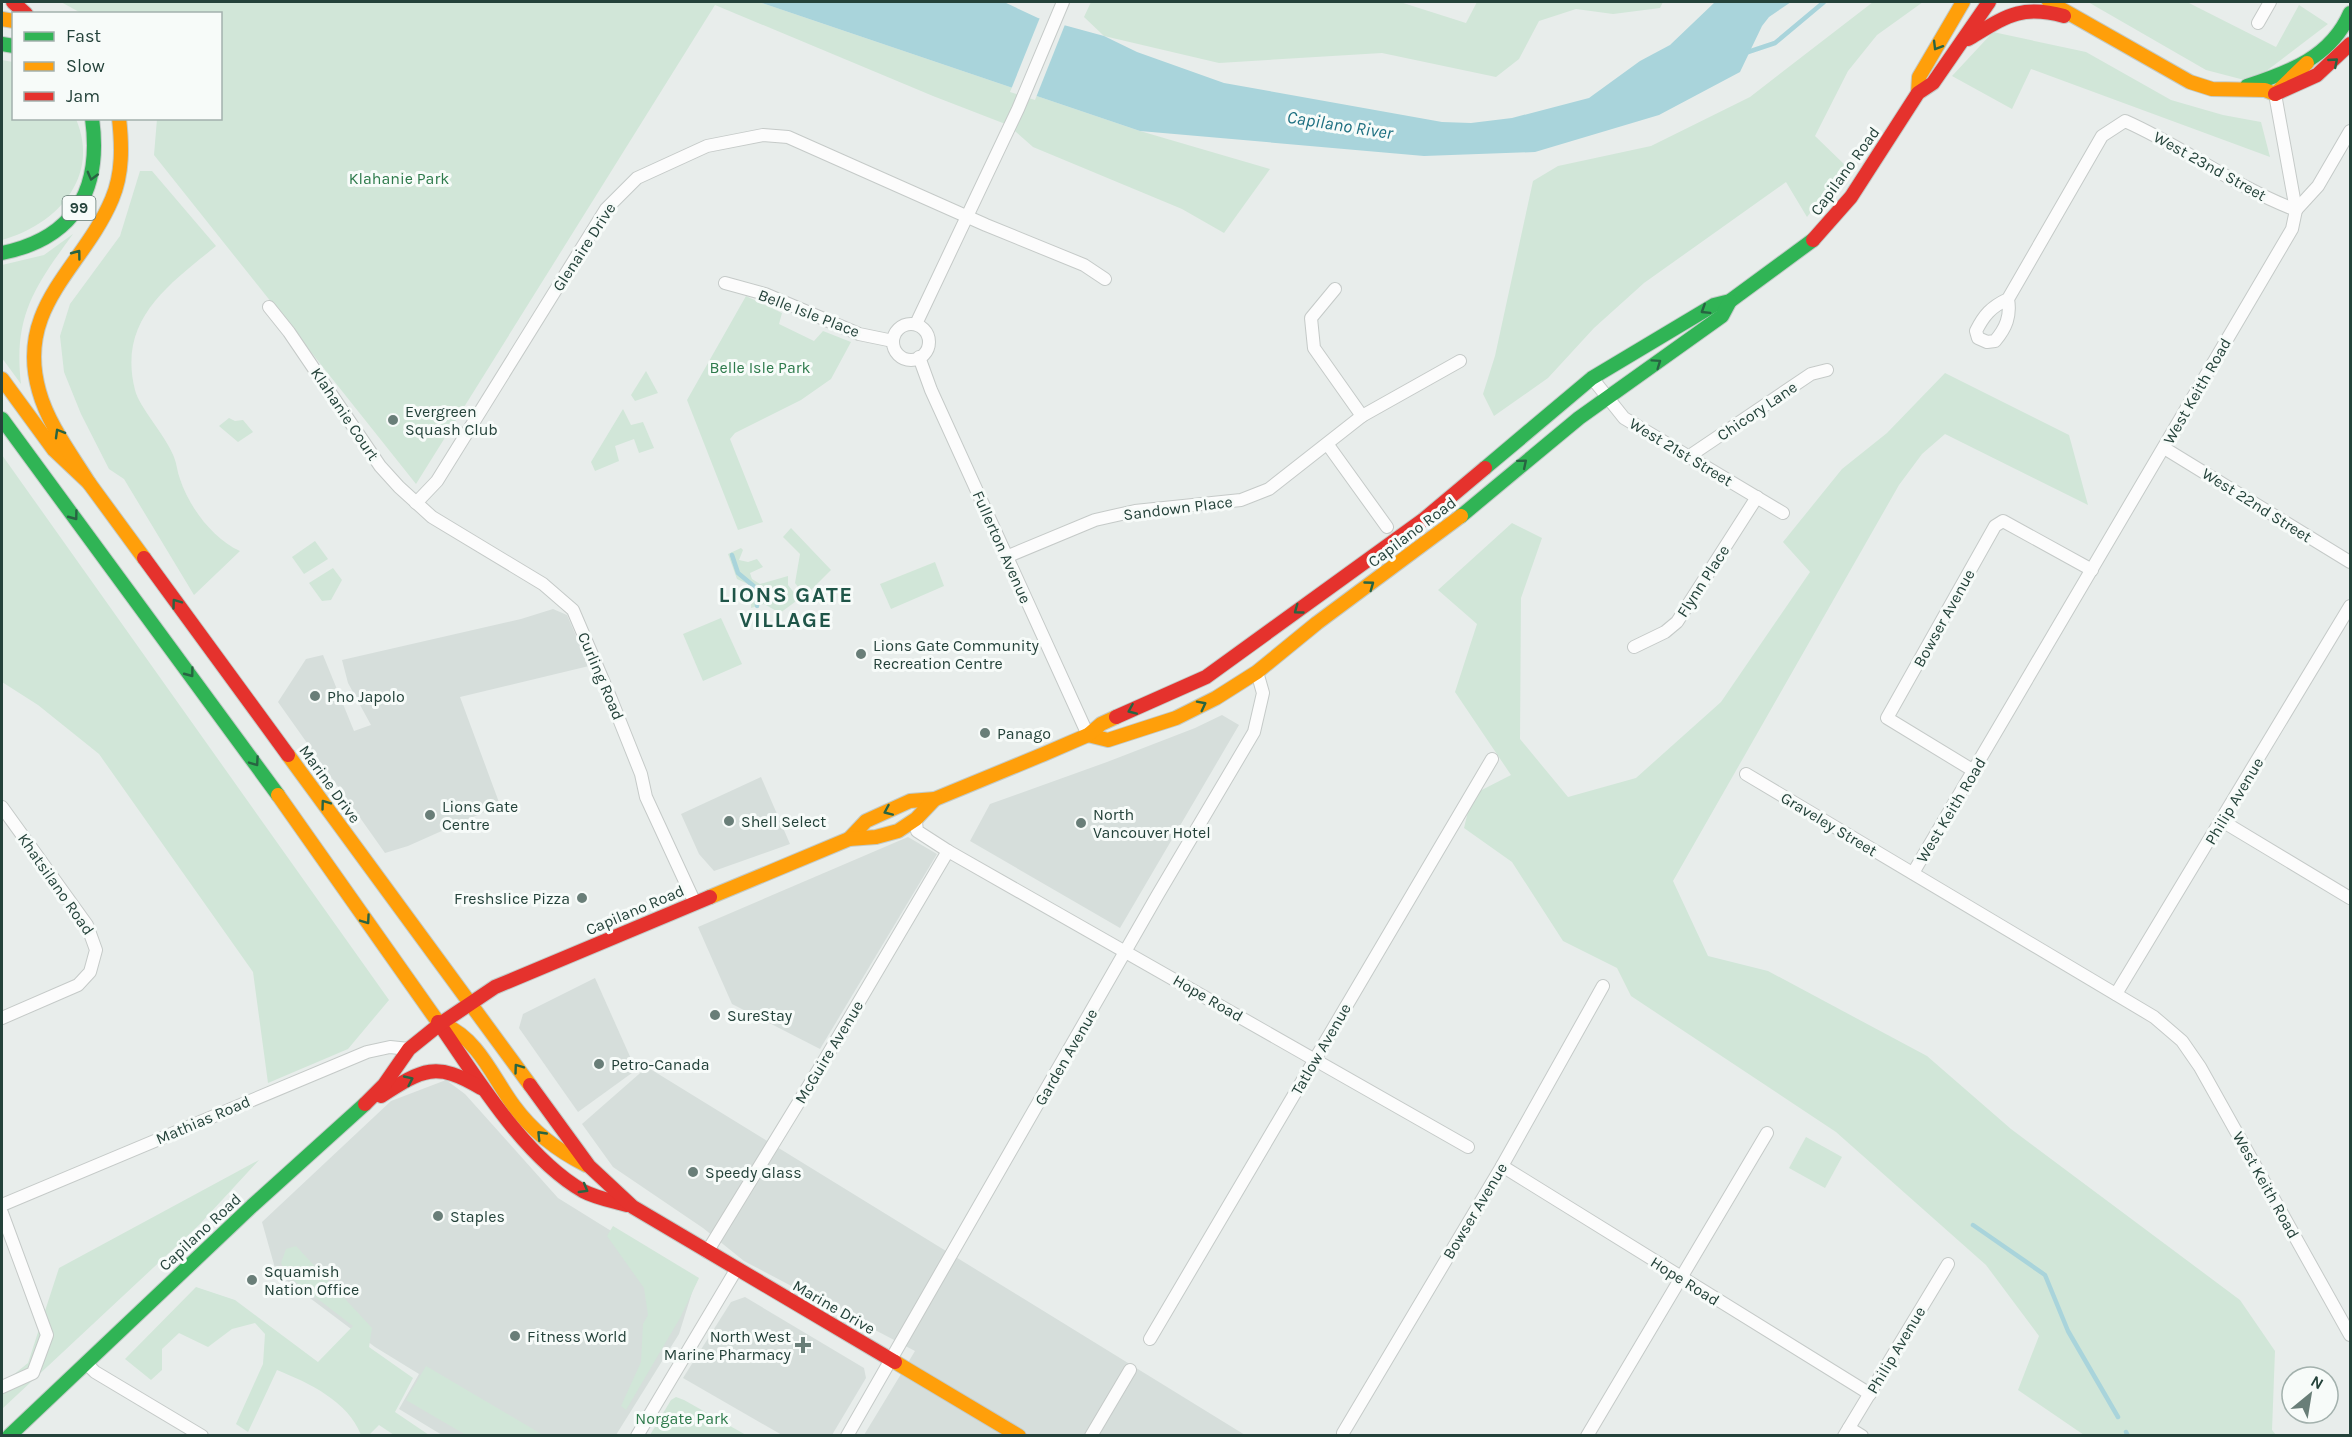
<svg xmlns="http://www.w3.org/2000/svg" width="2352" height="1437" viewBox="0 0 2352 1437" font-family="Karla,sans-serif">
	<rect width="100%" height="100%" fill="#e8edeb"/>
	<g fill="#d6dedb">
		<path d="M553,609L567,615L589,666L460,697L500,805L408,846L385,853L278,702L306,659L323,655L354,731L371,725L348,683L342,660L521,619Z"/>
		<path d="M1222,715L1239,725L1120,928L970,841L990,804L1107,762L1195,728Z"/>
		<path d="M761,777L790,844L714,871L699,854L681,814Z"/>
		<path d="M908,837L937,854L820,1049L732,1004L698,927Z"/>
		<path d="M595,978L636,1070L578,1112L519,1028L523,1014Z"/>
		<path d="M647,1067L1245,1435H864L915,1351L744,1261L703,1228L613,1167L582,1124Z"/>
		<path d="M446,1080L465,1094L558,1198L695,1283L679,1334L616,1435H442L399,1409L419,1374L375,1347L282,1277L275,1268L262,1222L391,1101Z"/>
		<path d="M745,1297L864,1368L866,1378L832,1435H782L683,1378L731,1302Z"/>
	</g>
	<g fill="#d1e6d8">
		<path d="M61,2H759L1140,131L1270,169L1224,233L1182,209L1033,147L1008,125L933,96L715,5L416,484L154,155L157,119L220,118V14L81,13Z"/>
		<path d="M1091,2H1400L1466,23L1477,2H1663L1660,8L1613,14L1576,9L1539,21L1519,59L1496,77L1382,53L1219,63L1104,36L1084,17Z"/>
		<path d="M1873,2H1923L1877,35L1848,71L1815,136L1846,166L1807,217L1786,182L1644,283L1594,328L1548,378L1494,416L1483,394L1495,356L1533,181L1558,166L1651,146L1750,97Z"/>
		<path d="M2088,2H2187L2276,47L2299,5L2328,24L2252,82L2206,70Z"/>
		<path d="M1993,32L2086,52L2171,100L2223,115L2261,122L2270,157L2031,69L2012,109L1952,76Z"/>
		<path d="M2,60L13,62L14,118L76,119C101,178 56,225 2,240Z"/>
		<path d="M140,171H152L216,246C170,284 117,319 135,390C139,407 166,436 174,457C177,464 177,472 180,479C189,507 213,539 240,551L194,595L124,479L109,469L81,414L64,372L60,336L70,304L120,236Z"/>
		<path d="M73,234C35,286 13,316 21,384L2,358V265L44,255Z"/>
		<path d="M746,296L782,313L779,324L814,341L823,331L851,342L831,379L801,400L735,433L730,439L763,522L738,530L687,400Z"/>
		<path d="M646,371L658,393L635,401L631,395Z"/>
		<path d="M1945,373L2069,435L2088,505L1945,434L1922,454L1899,485L1673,881L1708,956L1768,971L1927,1056L2011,1129L2240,1300L2275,1351L2272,1430L2276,1435H2084L2018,1390L2039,1336L1986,1265L1836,1132L1631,996L1617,968L1563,941L1512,862L1464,828L1472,795L1511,775L1455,692L1477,624L1438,590L1512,523L1542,538L1521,598L1520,739L1568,797L1636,778L1721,702L1810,572L1783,542L1842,469L1887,433Z"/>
		<path d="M623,409L631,425L643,422L654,448L639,453L634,439L615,446L619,461L595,471L591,462Z"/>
		<path d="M229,418L235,421L243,420L253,432L238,442L219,426Z"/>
		<path d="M2,455L389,1000L348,1049L268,1083L253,972L99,754L38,705L2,682Z"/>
		<path d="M791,528L831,570L805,596L795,583L800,554L783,537Z"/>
		<path d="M315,541L328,559L304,574L292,557Z"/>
		<path d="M741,548L743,550L739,560L748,562L757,559L763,567L750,573L752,579L760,584L788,576V585L799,599L780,613L764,604L751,608L752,586L737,579L728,554Z"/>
		<path d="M935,562L944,586L891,609L880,584Z"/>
		<path d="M333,568L342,580L331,600L322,601L309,583Z"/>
		<path d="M721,618L742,664L703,681L683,634Z"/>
		<path d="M1806,1137L1842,1157L1825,1188L1789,1168Z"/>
		<path d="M259,1160L199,1225L2,1409V1384L28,1363L59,1268Z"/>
		<path d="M613,1226L699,1278L680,1318L626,1410L621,1406L641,1362L643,1324L648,1315L644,1288L607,1236Z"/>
		<path d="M296,1246L372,1328L369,1347L413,1378L395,1412L429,1435H394L379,1425L369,1435H361C348,1401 309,1383 277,1370L248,1432L236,1424L263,1364L265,1334L255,1323L232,1329L208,1347L179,1333L162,1349V1370L151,1380L125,1359L196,1287L235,1300L318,1362L353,1326L288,1276L281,1263L286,1249Z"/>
		<path d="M426,1366L543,1435H466L406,1400Z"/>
		<path d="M676,1397L684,1400L746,1435H650L671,1400Z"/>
	</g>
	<path fill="#a9d4db" d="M759,2H1004L1038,18L1104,36L1137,52L1224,83L1442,122L1471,123L1512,118L1589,98L1640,61L1670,45L1715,2H1791L1769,17L1762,26L1740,72L1659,115L1535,152L1424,156L1140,131Z"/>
	<path fill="#e8edeb" d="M1041,15L1066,22L1035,100L1010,92Z"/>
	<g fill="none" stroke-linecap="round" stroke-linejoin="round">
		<g stroke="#a9d4db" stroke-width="4.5">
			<path d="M1745,53L1775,43L1824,2"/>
			<path d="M732,555L738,573L756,588L757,606"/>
			<path d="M1973,1225L2045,1275L2068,1331L2118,1417"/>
			<path d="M2126,1432L2128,1436"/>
		</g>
		<defs>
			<g id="street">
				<path d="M2258,23L2270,2"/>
				<path d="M2296,210L2318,186L2350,131"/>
				<path d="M725,283L765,294L859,334L893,341"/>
				<path d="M1335,289L1311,318L1314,348L1362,416"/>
				<path d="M2008,299C2011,316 2006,328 1995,341L1987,342L1978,338L1976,331C1984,315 1991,307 2008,299L2102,136L2125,121C2184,147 2235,187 2296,210"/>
				<path d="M269,307L289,332L380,466L399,487L432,517L543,584L573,610L611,699L641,774L646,797L695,903"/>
				<path d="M916,324L1018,109L1063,2"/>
				<circle cx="911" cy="342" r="18"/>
				<path d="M919,357L931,390L1088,735"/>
				<path d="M1592,378L1624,418L1783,513"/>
				<path d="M1328,445L1387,527"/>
				<path d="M2164,448L2350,562"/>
				<path d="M1688,457L1811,374L1827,370"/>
				<path d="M416,503L437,481L606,209L637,178L707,146L763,135L788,137L986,225L1084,265L1105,279"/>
				<path d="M1006,557L1095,520L1135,511L1241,500L1269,489L1362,416L1460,361"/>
				<path d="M1634,647L1665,632L1677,622L1757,497"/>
				<path d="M1974,771L1887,718L1995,526L2003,521L2092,570"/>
				<path d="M1746,774L2154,1017L2182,1041L2200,1067L2350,1335"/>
				<path d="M2,807L87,925L96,950L90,972L78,985L2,1018"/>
				<path d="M2222,821L2350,898"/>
				<path d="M916,822L917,831L948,851L1468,1147"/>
				<path d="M1913,873L2292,229L2296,210L2275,94"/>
				<path d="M2116,994L2350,606"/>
				<path d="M1502,1166L1870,1394"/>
				<path d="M2,1205L367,1052L390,1047L409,1049"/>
				<path d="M2,1213L47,1335L33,1373L2,1387"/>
				<path d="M707,1252L827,1056L948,851"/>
				<path d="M1150,1339L1492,759"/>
				<path d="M86,1363L95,1372L202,1436"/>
				<path d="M1849,1428L1862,1436"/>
				<path d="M1343,1433L1502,1166L1603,986"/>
				<path d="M637,1436L736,1270"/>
				<path d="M847,1436L1157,896L1254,732L1263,693L1257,672"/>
				<path d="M1091,1436L1130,1370"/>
				<path d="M1587,1436L1767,1133"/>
				<path d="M1844,1436L1948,1264"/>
			</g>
			<g id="fast">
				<path d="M2,44L14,46"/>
				<path d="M2247,86C2290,72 2331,57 2350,13"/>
				<path d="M2,253C75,238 102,190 92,118"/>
				<path d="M2,419L278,795"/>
				<path d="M1485,468L1592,378L1714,305L1730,301L1813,240"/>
				<path d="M1461,516L1579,418L1722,316L1730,301"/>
				<path d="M9,1436L252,1206L365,1104"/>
			</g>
			<g id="slow">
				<path d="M2049,2L2190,82L2212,89L2265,90L2275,94L2307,63"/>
				<path d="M2,19L14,21"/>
				<path d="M1918,93L1919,77L1963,2"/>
				<path d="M2,379L54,450L89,483L144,558"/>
				<path d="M89,483C71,454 48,424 39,391C15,306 83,268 112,199C123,173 122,145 119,118"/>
				<path d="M1088,735L1108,740L1176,718L1216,698L1257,672L1317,623L1461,516"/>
				<path d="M288,755L530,1085"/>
				<path d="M278,795L438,1022"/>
				<path d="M849,839L866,821L910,801L935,799L1044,754L1088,735L1101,724L1116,717"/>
				<path d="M710,897L849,839L876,837L898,831L916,819L935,799"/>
				<path d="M445,1025C479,1040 493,1078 514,1106C533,1132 558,1151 586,1165"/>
				<path d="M895,1362L1019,1436"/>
			</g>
			<g id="jam">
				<path d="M13,2L26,14"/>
				<path d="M1968,39C2005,17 2020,4 2064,16"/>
				<path d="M2275,94L2317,75L2350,44"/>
				<path d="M1813,240L1851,197L1918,93L1933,83L1989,2"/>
				<path d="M144,558L288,755"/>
				<path d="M1116,717L1206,677L1423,520L1485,468"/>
				<path d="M438,1022C476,1077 524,1157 583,1191C596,1198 613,1201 627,1205"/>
				<path d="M530,1085L589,1166L633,1207L895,1362"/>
				<path d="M381,1096C423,1069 436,1061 481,1088"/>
				<path d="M365,1104L384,1085L409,1049L440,1024L495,987L710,897"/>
			</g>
		</defs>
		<use href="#street" stroke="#c5cac8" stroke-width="14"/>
		<use href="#fast" stroke="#c3cbc8" stroke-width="16"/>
		<use href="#slow" stroke="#c3cbc8" stroke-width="16"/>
		<use href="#jam" stroke="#c3cbc8" stroke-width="16"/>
		<use href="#street" stroke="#fcfcfc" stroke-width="12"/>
		<use href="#fast" stroke="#30b455" stroke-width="14"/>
		<use href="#slow" stroke="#ff9f0a" stroke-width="14"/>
		<use href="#jam" stroke="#e5322d" stroke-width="14"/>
	</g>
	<defs><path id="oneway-chevron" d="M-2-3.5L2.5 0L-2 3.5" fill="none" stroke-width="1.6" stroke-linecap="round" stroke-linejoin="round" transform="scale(1.5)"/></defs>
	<g stroke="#286442">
		<use href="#oneway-chevron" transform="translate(1937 46) rotate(121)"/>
		<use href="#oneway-chevron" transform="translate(2334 62) rotate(-41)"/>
		<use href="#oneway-chevron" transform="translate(92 176) rotate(105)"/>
		<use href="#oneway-chevron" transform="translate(77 254) rotate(-53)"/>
		<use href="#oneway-chevron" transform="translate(1705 310) rotate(148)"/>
		<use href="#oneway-chevron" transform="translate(1657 363) rotate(-35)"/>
		<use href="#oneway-chevron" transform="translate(59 433) rotate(-120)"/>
		<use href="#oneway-chevron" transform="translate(1523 463) rotate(-40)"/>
		<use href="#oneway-chevron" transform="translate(74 516) rotate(53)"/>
		<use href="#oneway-chevron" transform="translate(1370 585) rotate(-36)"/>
		<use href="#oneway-chevron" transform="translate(176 603) rotate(-126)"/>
		<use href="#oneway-chevron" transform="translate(1298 610) rotate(144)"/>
		<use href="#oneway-chevron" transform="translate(190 673) rotate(53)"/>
		<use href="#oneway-chevron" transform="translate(1202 705) rotate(-27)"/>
		<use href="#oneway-chevron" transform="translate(1132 710) rotate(157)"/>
		<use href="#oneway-chevron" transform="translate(255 762) rotate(55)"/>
		<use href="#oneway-chevron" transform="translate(325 804) rotate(-126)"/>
		<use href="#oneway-chevron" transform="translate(888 811) rotate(156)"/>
		<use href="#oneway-chevron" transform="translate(366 920) rotate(55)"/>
		<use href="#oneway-chevron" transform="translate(518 1068) rotate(-126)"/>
		<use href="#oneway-chevron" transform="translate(409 1080) rotate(-25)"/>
		<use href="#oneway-chevron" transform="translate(541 1135) rotate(-134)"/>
		<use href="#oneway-chevron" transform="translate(584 1189) rotate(30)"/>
	</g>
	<g fill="#697e78" stroke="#f7fbf9" stroke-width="2">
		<circle cx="393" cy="420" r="6"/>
		<circle cx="861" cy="654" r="6"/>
		<circle cx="315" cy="696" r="6"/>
		<circle cx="985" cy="733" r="6"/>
		<circle cx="430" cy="815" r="6"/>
		<circle cx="729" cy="821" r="6"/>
		<circle cx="1081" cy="823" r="6"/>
		<circle cx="582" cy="898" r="6"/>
		<circle cx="715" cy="1015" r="6"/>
		<circle cx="599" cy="1064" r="6"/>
		<circle cx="693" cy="1172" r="6"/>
		<circle cx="438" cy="1216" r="6"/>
		<circle cx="252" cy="1280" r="6"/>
		<circle cx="515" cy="1336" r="6"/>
		<path d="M800 1336h6v6h6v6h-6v6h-6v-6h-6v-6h6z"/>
	</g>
	<g text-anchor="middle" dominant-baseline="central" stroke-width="6" stroke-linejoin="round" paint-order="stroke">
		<rect fill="#f7fbf9" stroke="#637a73" stroke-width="1.5" x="62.5" y="196" width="33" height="24" rx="4.5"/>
		<g font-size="15" font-weight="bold" fill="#24423a">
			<text x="79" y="208">99</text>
		</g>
		<g font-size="16" fill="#24423a" stroke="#f7fbf9">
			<text transform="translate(2210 166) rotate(29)">West 23nd Street</text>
			<text transform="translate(1845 171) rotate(-54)">Capilano Road</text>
			<text transform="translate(584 247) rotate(-57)">Glenaire Drive</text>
			<text transform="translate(809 313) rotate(21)">Belle Isle Place</text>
			<text transform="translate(2197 391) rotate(-60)">West Keith Road</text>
			<text transform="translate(1757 411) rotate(-34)">Chicory Lane</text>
			<text transform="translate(345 414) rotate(56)">Klahanie Court</text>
			<text transform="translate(1681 452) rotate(31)">West 21st Street</text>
			<text transform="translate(2257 505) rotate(32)">West 22nd Street</text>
			<text transform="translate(1178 508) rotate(-7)">Sandown Place</text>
			<text transform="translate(1412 532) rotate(-37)">Capilano Road</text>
			<text transform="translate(1002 547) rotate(66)">Fullerton Avenue</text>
			<text transform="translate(1703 581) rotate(-57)">Flynn Place</text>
			<text transform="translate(1944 618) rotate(-61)">Bowser Avenue</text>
			<text transform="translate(601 676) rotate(67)">Curling Road</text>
			<text transform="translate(330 784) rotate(54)">Marine Drive</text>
			<text transform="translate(2234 801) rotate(-59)">Philip Avenue</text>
			<text transform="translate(1951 810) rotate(-59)">West Keith Road</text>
			<text transform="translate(1829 824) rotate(31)">Graveley Street</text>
			<text transform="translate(56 884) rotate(55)">Khatsilano Road</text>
			<text transform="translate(635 910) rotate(-23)">Capilano Road</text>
			<text transform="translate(1208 998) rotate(30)">Hope Road</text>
			<text transform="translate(1321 1049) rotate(-60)">Tatlow Avenue</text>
			<text transform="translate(829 1052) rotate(-59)">McGuire Avenue</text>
			<text transform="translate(1066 1057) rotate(-60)">Garden Avenue</text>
			<text transform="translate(203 1120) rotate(-23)">Mathias Road</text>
			<text transform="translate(2266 1185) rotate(61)">West Keith Road</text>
			<text transform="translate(1475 1211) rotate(-59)">Bowser Avenue</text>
			<text transform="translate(200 1232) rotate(-43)">Capilano Road</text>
			<text transform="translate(1685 1281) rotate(32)">Hope Road</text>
			<text transform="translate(834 1307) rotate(30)">Marine Drive</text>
			<text transform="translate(1896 1350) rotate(-59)">Philip Avenue</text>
		</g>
		<g font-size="16" fill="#2d7a4b" stroke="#f7fbf9">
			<text x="399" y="178">Klahanie Park</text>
			<text x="760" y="367">Belle Isle Park</text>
			<text x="682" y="1418">Norgate Park</text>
		</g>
		<g font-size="16" fill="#24423a" stroke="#f7fbf9" text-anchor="start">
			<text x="405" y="411">Evergreen<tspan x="405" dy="18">Squash Club</tspan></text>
			<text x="873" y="645">Lions Gate Community<tspan x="873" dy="18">Recreation Centre</tspan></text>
			<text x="327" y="696">Pho Japolo</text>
			<text x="997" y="733">Panago</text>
			<text x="442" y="806">Lions Gate<tspan x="442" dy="18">Centre</tspan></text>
			<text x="1093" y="814">North<tspan x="1093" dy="18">Vancouver Hotel</tspan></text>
			<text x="741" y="821">Shell Select</text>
			<text x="570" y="898" text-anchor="end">Freshslice Pizza</text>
			<text x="727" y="1015">SureStay</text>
			<text x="611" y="1064">Petro-Canada</text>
			<text x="705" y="1172">Speedy Glass</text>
			<text x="450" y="1216">Staples</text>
			<text x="264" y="1271">Squamish<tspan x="264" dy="18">Nation Office</tspan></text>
			<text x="527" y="1336">Fitness World</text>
			<text x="791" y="1336" text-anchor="end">North West<tspan x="791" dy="18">Marine Pharmacy</tspan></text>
		</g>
		<g font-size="18" font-style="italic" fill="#1c6f80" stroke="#f7fbf9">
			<text transform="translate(1340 125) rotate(9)">Capilano River</text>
		</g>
		<g font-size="22" font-weight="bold" letter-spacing="1.5" fill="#1f5548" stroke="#f7fbf9">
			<text x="786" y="595">LIONS GATE<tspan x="786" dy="25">VILLAGE</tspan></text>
		</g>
	</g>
	<rect width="2352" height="1437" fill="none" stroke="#24423a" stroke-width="6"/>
	<rect x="12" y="12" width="210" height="108" fill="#f7fbf9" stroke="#a3b1ad" stroke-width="1.5"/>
	<rect x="24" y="32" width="30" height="9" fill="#30b455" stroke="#a3b1ad" stroke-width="1.5"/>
	<text x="66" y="42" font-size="18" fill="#24423a">Fast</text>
	<rect x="24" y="62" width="30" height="9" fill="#ff9f0a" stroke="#a3b1ad" stroke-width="1.5"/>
	<text x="66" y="72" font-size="18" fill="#24423a">Slow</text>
	<rect x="24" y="92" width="30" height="9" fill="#e5322d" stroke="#a3b1ad" stroke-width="1.5"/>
	<text x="66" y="102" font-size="18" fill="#24423a">Jam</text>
	<g transform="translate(2310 1395) rotate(30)"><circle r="28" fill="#f7fbf9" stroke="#a3b1ad" stroke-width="1.5"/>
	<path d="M0-4.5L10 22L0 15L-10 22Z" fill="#697e78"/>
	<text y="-9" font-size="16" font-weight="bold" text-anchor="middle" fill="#24423a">N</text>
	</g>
</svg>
